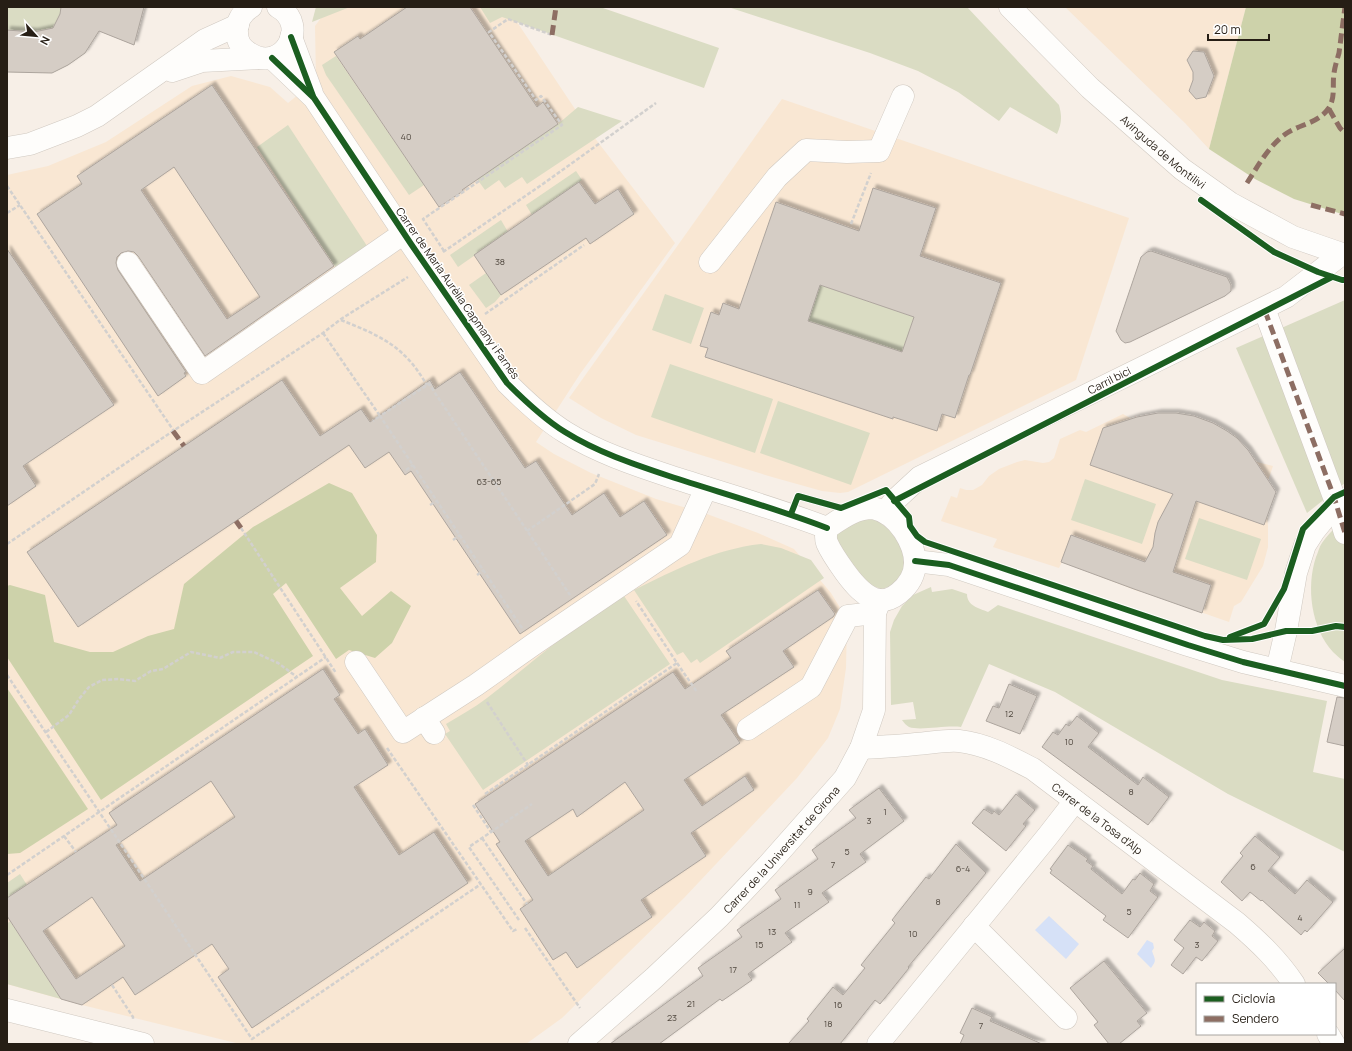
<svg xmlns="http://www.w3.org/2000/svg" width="1352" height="1051" viewBox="0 0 1352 1051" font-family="Manrope,sans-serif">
	<defs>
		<filter id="shadow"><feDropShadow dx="3.5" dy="-3.5" stdDeviation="1" flood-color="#0004"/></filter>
	</defs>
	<rect width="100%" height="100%" fill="#f7efe7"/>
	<g fill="#f9e7d3">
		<path d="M329,7H507L591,133L675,243L580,374L536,442L554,454L591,473L656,499L707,514L758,533L794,549L831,593L847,619L846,668L840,709L828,738L797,778L684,898L562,1018L526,1044H240L82,1005L7,984V175L48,166L106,142L192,86L231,76L270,87L288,103L316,80L315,26Z"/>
		<path d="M1065,7H1246L1209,149L1185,123Z"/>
		<path d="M782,99L1129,218L1076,380L848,492L840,493L822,491L772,477L636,435L601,418L569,398Z"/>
		<path d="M1167,413L1194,416L1213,423L1237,438L1257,462L1273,466L1265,489L1268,526V547L1263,566L1241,602L1234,606L1229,622L1146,593L1148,588L1142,586L1140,592L1062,562L1059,568L993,547L997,539L941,521L951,496L957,498L960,488L966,490H973L982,485L989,476L999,469L1017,462L1025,460L1043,463L1049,462L1054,458L1060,439L1080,430L1086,432L1123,414L1132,419L1148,415Z"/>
	</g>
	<g fill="#dadcc3">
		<path d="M7,7H144L134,45L99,31L85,53L68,65L52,73L7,72Z"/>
		<path d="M316,7H350L312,22Z"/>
		<path d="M480,7H600L719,48L704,88L502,17L490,23Z"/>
		<path d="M728,7H967L1059,105C1062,116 1062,123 1057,134L1010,107L999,121L958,92L918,71L870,53Z"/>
		<path d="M336,56L424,185L409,195L326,75L322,65Z"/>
		<path d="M578,107L622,121L527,184L522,177L505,188L499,180L485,190L477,179L558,124Z"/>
		<path d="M288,125L369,249L336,268L257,147Z"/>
		<path d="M576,171L582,180L532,215L526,205Z"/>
		<path d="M501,220L508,232L458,267L450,255Z"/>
		<path d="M486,273L501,295L495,302L486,308L469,285Z"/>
		<path d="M820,285L914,317L902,352L808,321Z"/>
		<path d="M665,294L704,308L691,344L652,330Z"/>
		<path d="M1345,300V483L1307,513L1236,348Z"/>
		<path d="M670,364L773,399L755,453L651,417Z"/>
		<path d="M778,401L870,433L851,485L760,453Z"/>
		<path d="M1085,479L1156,504L1142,544L1071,520Z"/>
		<path d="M870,517L878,521L894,533L904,552V568L899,580L892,586L881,589L865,583L835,543V529Z"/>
		<path d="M1199,518L1261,539L1247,580L1185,559Z"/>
		<path d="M1345,519V662C1341,659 1337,656 1333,652C1311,628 1306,587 1316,557C1318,553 1319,547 1322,543C1328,534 1337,526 1345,519Z"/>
		<path d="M761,544L781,548L811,560L824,578L700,663L697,659L691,663L683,652L677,655L634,590C675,570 715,549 761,544Z"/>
		<path d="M931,587L932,592L952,589L967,594C967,606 979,608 988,612L998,605L1222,680L1327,701L1313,772L1345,779V852L1228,794L1055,692L989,664L961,727C946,725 920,731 909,727C906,725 904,723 902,720L916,719L913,702L891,705L890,632L894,620L902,606L913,595Z"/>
		<path d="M624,596L670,664L483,790L445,734L450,731L446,724C459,716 474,708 487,698C532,663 574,624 624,596Z"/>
		<path d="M20,874L27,885L7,898V883Z"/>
		<path d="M10,921L61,999L7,984V924Z"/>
	</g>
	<g fill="#cdd2aa">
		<path d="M1246,7H1345V215L1294,199L1255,179L1209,149Z"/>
		<path d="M329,483L352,493L377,535L376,562L340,588L362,616L391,591L411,606L392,643L375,658L349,650L336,659L286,583L273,594L313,656L101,800L7,657V586L10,585L45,595L54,642L90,652H113L148,636L174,629L184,584L253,527Z"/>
		<path d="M7,688L88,809L20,853L7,854Z"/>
	</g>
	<g fill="#d6e1f7">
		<path d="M1049,916L1079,944L1066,959L1035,930Z"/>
		<path d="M1147,940L1153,943L1154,948L1152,951C1155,960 1157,960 1151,968L1137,954Z"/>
	</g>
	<g fill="#d5cdc5" stroke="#ada59e" fill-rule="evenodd" filter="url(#shadow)">
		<path d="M61,7H144L134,45L99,31L85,53L68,65L52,73L7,72V30L34,32L53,28L60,14Z"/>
		<path d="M407,7H470L537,107L543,102L558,124L462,190L463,191L439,207L334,52L358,36L360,39Z"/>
		<path d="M1193,51L1204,52L1214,76L1206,97L1196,99L1189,91L1193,80V72L1187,60Z"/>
		<path d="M212,85L334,266L205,356L138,256L134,252L128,251L121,253L117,257L116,263L118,270L186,372L184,373L186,376L158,396L37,214L82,184L77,176ZM174,167L260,297L227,319L141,190Z"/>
		<path d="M579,182L595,204L618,189L634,214L590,244L586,238L501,295L474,255Z"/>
		<path d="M873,188L936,208L920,256L1001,283L970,375H969L955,418L942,414L937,431L893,417V419L705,357L708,348L700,346L711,312L719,315L723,303L739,309L776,202L859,231ZM820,285L914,317L902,352L808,321Z"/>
		<path d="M7,249L114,405L23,466L36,486L7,506Z"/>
		<path d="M1151,251L1227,277L1231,285V291L1225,296L1130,342L1125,343L1121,340L1116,331L1141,257L1147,252Z"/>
		<path d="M460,372L525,468L536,461L572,515L604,493L620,517L644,501L667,535L520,634L411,471L405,475L389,452L365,468L349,445L78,627L27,552L282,380L320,436L361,409L370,422L430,380L435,389Z"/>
		<path d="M1158,413H1176L1194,416L1213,423L1227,431L1237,438L1248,450L1276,492L1264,525L1196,501L1173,572L1211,585L1202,613L1134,589L1061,562L1071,535L1145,562L1153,547L1155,533L1158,522L1173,494L1090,465L1103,428L1137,417Z"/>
		<path d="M818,590L835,614L833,617L783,651L794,667L721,715L740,743L684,780L702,806L745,776L754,790L691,833L706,856L641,900L652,917L577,968L566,952L553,960L520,909L533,900L496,844L500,842L475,804L673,672L685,689L731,658L726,651ZM625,782L644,810L548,876L525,841L573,809L577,817Z"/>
		<path d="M323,669L340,695L334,699L358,734L365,729L388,765L354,787L399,855L434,832L468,883L252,1028L218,977L229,969L212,944L135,995L123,977L82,1005L61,999L7,916V898L117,825L109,813ZM211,781L235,817L140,881L116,845ZM92,897L125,946L76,979L43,931Z"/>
		<path d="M1009,684L1037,696L1020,734L986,721L993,706L999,708Z"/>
		<path d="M1337,697L1345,698V746L1327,742Z"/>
		<path d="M1077,716L1099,733L1088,747L1138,785L1143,777L1169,797L1148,825L1042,747L1053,732L1058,735L1066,724L1069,726Z"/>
		<path d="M879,788L904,821L860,854L866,862L822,893L829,902L785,933L792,942L748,974L752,980L722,1001L720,999L659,1044H610L703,976L698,968L742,937L737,930L781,899L775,890L818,859L812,850L856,818L849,810Z"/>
		<path d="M1016,794L1035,810L1023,824L1026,826L1006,851L972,823L984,809L992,814L994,811L999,815Z"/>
		<path d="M1255,836L1280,857L1268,871L1295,894L1307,880L1333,902L1307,932L1305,930L1301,935L1262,900L1261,901L1250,892L1242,901L1221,882L1243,856L1240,853Z"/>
		<path d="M956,844L986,873L908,967L909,968L880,1004L875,1000L840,1044H788L809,1021L807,1019L833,987L843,995L865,968L861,965L895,923L892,920L926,877L929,879Z"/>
		<path d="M1068,845L1088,859L1086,861L1093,866L1091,869L1122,894L1133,879L1135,880L1140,873L1154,884L1150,891L1158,897L1128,938L1103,920L1106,916L1050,873L1052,870L1050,869Z"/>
		<path d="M1190,920L1200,927L1204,922L1215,931L1212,936L1218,941L1202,961L1196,957L1183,974L1171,965L1184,948L1174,940Z"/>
		<path d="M1345,948V1001L1335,990V984H1329L1318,973Z"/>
		<path d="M1104,961L1147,1013L1137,1021L1141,1026L1119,1044H1109L1094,1025L1098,1022L1070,988Z"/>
		<path d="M972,1008L992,1017L990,1021L1042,1044H960L964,1035L960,1033Z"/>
	</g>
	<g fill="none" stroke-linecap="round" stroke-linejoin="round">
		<defs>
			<g id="minor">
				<path d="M251,7C242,12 236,22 237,33C237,41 242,49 249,53C282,75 311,25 278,7"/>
				<path id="s1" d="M1010,7L1090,88L1182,169L1230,203L1293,237L1345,255"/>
				<path d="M291,37L312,93"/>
				<path d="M272,58L314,98L411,244L507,383C525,401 544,419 565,432C597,452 633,464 669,476C721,493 775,508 827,528"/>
				<path d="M172,71L202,61L259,58"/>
				<path d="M7,148L30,144L77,126L97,116L205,40L238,25"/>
				<path d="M710,262L777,177L806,150L847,152L879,151L903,96"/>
				<path d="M128,263L202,373L404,233"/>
				<path d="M1265,311L1334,497L1345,533"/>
				<path d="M873,508C887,511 896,519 904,531C918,553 921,575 899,593C894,597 886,601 879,600C865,598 853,583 845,572C840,565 830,550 827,543C825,538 826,533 827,528C842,518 855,508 873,508Z"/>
				<path d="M886,512L894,501L920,477L1286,297L1342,254"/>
				<path d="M915,561L949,565L1188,645L1243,662L1345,686"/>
				<path d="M356,662L403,732L476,685L534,644L680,545L706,488"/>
				<path d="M1277,670L1286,631L1296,573L1305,545L1314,531L1327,515L1339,503L1345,500"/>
				<path d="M424,718L434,733"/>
				<path d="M748,729L811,687L848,616L875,613"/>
				<path id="s2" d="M861,748C879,747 898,746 916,744C931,743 944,740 959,741C986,744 1010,757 1033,769L1237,923C1259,942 1278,960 1294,984"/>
				<path d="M974,926L1066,1018"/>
				<path d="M7,1010L143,1044"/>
				<path d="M1328,1034L1334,1044"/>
				<path id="s3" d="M579,1044L654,978L719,917L768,865L845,778L861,748L874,710L875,613L880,600"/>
				<path d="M878,1044L1047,837L1075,801"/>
			</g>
		</defs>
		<use href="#minor" stroke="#d0c9c1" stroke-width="23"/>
		<g stroke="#d2d0ce" stroke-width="2.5" stroke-dasharray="4 2" stroke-linecap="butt">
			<path d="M7,186L180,440"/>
			<path d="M7,213L20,205"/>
			<path d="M851,224L871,173"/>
			<path d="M444,251L423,219L562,125L541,96L536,100L489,32L508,19L552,35"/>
			<path d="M443,252L540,186L656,103"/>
			<path d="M485,314L584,245"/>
			<path d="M341,320C363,329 387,338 404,355C413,363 420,374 427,385"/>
			<path d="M323,333L380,416L373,421"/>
			<path d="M406,470L413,465"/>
			<path d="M430,505L437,501"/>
			<path d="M241,528L336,673"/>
			<path d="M527,531L595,484L599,474"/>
			<path d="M453,540L460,535"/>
			<path d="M7,544L173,431L323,333L341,319L408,277"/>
			<path d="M477,575L484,570"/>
			<path d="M522,628L380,416L429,384L570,595"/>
			<path d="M677,663L697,692"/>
			<path d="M7,675L252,1039L481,884"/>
			<path d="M487,702L528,765"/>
			<path d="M46,732L69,715L79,699L89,687L102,680L119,679L135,681L151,671L163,669L191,652L220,658L233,652H254L278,663L297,677"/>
			<path d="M387,748L513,931L517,929"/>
			<path d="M485,794L677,663L636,601"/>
			<path d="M473,805L491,832"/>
			<path d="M64,836L76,852"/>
			<path d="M482,838L527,904"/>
			<path d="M7,875L326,657"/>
			<path d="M519,920L469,847L532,804"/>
			<path d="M525,928L580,1008"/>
			<path d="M112,985L133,1017V1020"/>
		</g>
		<use href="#minor" stroke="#fefdfb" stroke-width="22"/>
		<g stroke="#8d6e63" stroke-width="5" stroke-dasharray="10 5" stroke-linecap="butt">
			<path d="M552,35L556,7"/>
			<path d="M1329,109L1340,128L1345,133"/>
			<path d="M1247,183C1258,166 1269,145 1287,133C1301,124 1318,123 1328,109C1336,98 1332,86 1334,73C1335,66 1337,60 1339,53C1341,38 1343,22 1345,7"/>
			<path d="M1311,205L1345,214"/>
			<path d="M1265,311L1334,497L1345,533"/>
			<path d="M173,431L184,446"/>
			<path d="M236,521L241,528"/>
		</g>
		<defs>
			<g id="cycleway">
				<path d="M291,37L313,96"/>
				<path d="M272,58L314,98L411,244L507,383C525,401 544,419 565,432C597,452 633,464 669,476C721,493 775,508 827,528"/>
				<path d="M1201,200L1274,252L1318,272L1342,280H1345"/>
				<path d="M894,501L1332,277"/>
				<path d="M791,514L798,496L841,508L886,490L909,517L910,526L917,536L925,542L1205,636L1223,640L1252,639L1286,631H1312L1336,626L1345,627"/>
				<path d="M915,561L949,565L1188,645L1243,662L1345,686"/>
				<path d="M1230,637L1264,624L1284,589L1303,529L1334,497L1345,492"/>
			</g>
		</defs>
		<use href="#cycleway" stroke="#fff" stroke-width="8"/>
		<use href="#cycleway" stroke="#1b5e20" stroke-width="6"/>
	</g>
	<g text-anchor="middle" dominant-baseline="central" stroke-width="3" stroke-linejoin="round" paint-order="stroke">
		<g font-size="9" fill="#524a41">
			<text x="406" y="136">40</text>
			<text x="500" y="261">38</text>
			<text x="489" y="481">63-65</text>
			<text x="1009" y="713">12</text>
			<text x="1069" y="741">10</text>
			<text x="1131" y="791">8</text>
			<text x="885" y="811">1</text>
			<text x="869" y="820">3</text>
			<text x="847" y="851">5</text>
			<text x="833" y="864">7</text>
			<text x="1253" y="866">6</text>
			<text x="963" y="868">6-4</text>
			<text x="810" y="891">9</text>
			<text x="938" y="901">8</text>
			<text x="797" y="904">11</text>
			<text x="1129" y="911">5</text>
			<text x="1300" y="917">4</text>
			<text x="772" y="931">13</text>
			<text x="913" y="933">10</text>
			<text x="759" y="944">15</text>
			<text x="1197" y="944">3</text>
			<text x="733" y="969">17</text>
			<text x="691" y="1003">21</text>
			<text x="838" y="1004">16</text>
			<text x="672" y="1017">23</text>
			<text x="828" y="1023">18</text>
			<text x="981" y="1025">7</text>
		</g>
		<g font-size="11" fill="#261e15" stroke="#fff">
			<text stroke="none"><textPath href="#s1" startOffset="211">Avinguda de Montilivi</textPath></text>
			<text transform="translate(458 293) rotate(55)">Carrer de Maria Aurèlia Capmany i Farnés</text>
			<text transform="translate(1109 380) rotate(-27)">Carril bici</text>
			<text stroke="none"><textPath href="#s2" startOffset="259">Carrer de la Tosa d'Alp</textPath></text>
			<text stroke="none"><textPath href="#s3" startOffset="281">Carrer de la Universitat de Girona</textPath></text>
		</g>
	</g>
	<rect width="1352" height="1051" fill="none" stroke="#261e15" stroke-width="16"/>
	<rect x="1196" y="983" width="140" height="52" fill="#ffffff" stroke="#a8a5a1"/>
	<rect x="1204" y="996" width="20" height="6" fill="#1b5e20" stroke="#a8a5a1"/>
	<text x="1232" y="1003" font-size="12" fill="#261e15">Ciclovía</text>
	<rect x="1204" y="1016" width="20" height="6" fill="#8d6e63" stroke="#a8a5a1"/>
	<text x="1232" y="1023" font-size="12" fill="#261e15">Sendero</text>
	<g transform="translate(36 36) rotate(117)" stroke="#ffffff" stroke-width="3" paint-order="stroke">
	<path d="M0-3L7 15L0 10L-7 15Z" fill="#261e15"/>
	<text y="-6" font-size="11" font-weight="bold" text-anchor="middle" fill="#261e15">N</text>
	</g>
	<path d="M1208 34v6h61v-6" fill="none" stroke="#261e15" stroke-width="2"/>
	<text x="1214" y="34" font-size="12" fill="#261e15" stroke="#ffffff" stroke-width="3" paint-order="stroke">20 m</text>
</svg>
